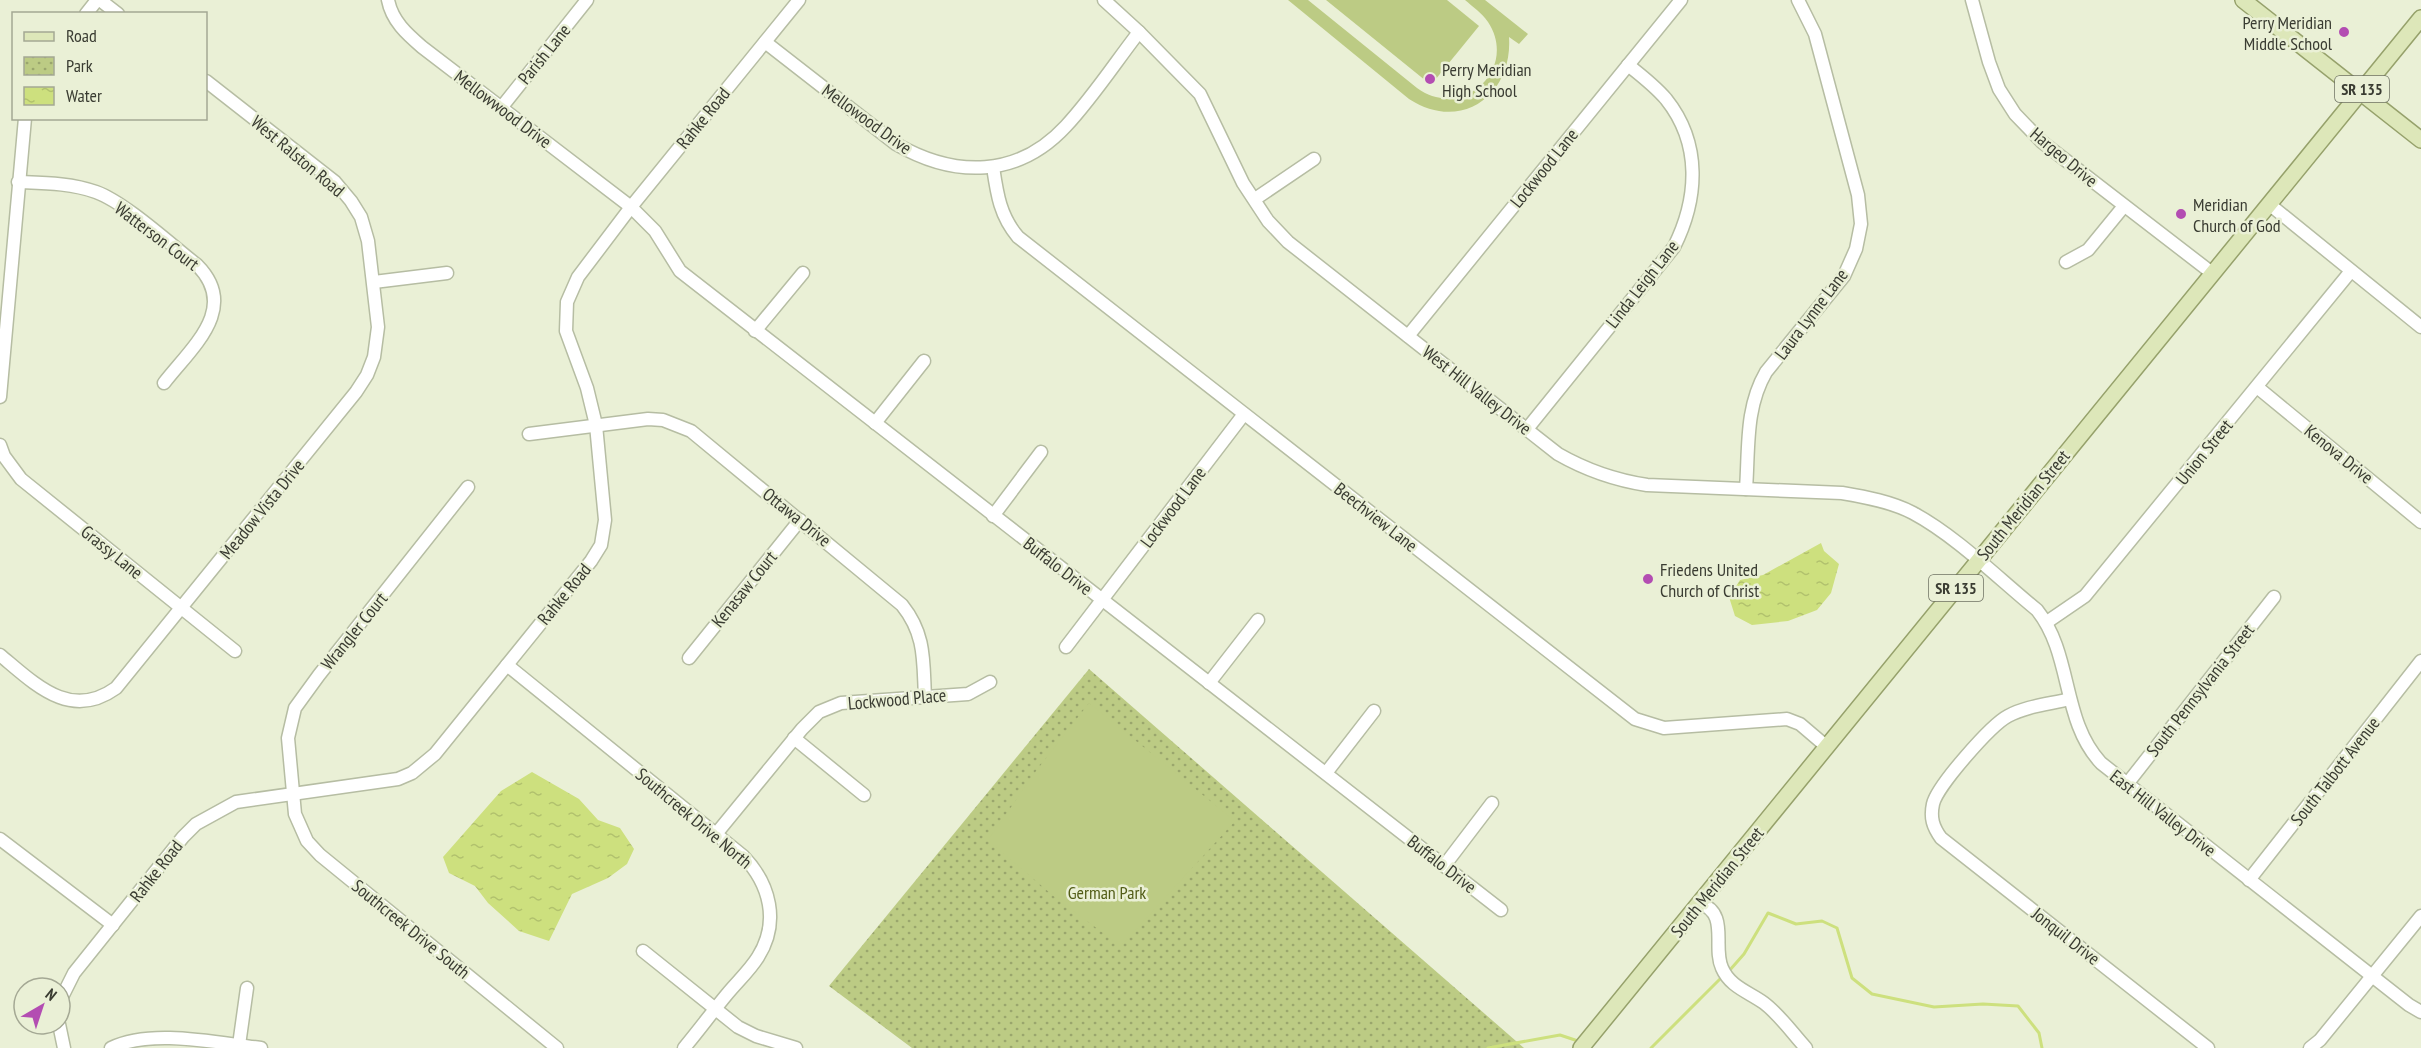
<svg xmlns="http://www.w3.org/2000/svg" width="2421" height="1048" viewBox="0 0 2421 1048" font-family="'PT Sans Narrow',sans-serif">
	<defs>
		<pattern id="park-dots" width="8" height="8" patternUnits="userSpaceOnUse" patternTransform="scale(1.5)"><rect width="8" height="8" fill="#bccb84"/><path d="M2 2h.1M6 6h.1" fill="none" stroke="#9aa66d" stroke-width="1.8" stroke-linecap="round"/></pattern>
		<pattern id="water-ripples" width="26" height="14" patternUnits="userSpaceOnUse" patternTransform="scale(1.5)"><rect width="26" height="14" fill="#cde07e"/><path d="M2 4q2-2 4 0t4 0M15 11q2-2 4 0t4 0" fill="none" stroke="#b1c16d"/></pattern>
	</defs>
	<rect width="100%" height="100%" fill="#eaf0d6"/>
	<path fill="url(#park-dots)" d="M1089,669L1524,1048H912L829,986Z"/>
	<g fill="#bccb84">
		<path d="M1288,0H1308L1417,88C1462,121 1519,69 1488,22C1482,13 1473,7 1465,0H1485L1528,34L1519,44L1509,37C1513,95 1461,133 1409,99Z"/>
		<path d="M1326,0H1447L1479,26L1431,85Z"/>
		<path d="M1089,703L1235,821L1121,946L1057,899L988,840L1036,771Z"/>
	</g>
	<g fill="url(#water-ripples)">
		<path d="M1821,543L1824,551L1839,564L1831,593L1817,610L1788,621L1752,625L1735,616L1729,597L1740,580L1763,575Z"/>
		<path d="M532,772L579,799L598,820L620,828L634,849L627,864L608,878L572,894L549,941L519,931L488,903L475,886L449,873L443,857L501,791Z"/>
	</g>
	<g fill="none" stroke-linecap="round" stroke-linejoin="round">
		<g stroke="#cde07e" stroke-width="3">
			<path d="M1729,971L1744,954L1768,913L1796,924L1822,921L1837,928L1852,978L1872,994L1934,1007L1983,1004L2018,1006L2039,1033L2042,1048"/>
			<path d="M1488,1048L1560,1035L1581,1042"/>
			<path d="M1651,1048L1722,977"/>
		</g>
		<defs>
			<g id="minor">
				<path d="M100,0L118,14"/>
				<path d="M388,0C392,21 407,34 422,47L631,207L655,231L680,271L1501,910"/>
				<path d="M1104,0L1139,32L1200,94L1243,183L1268,221L1288,242L1558,454C1586,470 1614,480 1647,485L1842,493C1866,497 1892,502 1913,513C1956,536 1999,579 2037,610C2073,655 2061,720 2101,763L2409,1005L2421,1012"/>
				<path d="M1972,0L1989,62L1999,89L2015,114L2042,142L2212,273"/>
				<path d="M86,14L97,0"/>
				<path d="M765,42L896,144C955,178 1018,178 1066,126C1093,97 1115,63 1139,32"/>
				<path d="M501,108L587,0"/>
				<path d="M993,167C997,194 1000,216 1018,237L1635,719L1664,728L1787,719L1800,724L1827,747"/>
				<path d="M18,182C44,183 71,183 96,192C126,203 171,245 197,265C240,308 192,347 164,383"/>
				<path d="M1255,199L1314,159"/>
				<path d="M2269,204L2421,327"/>
				<path d="M2066,262L2088,250L2124,206"/>
				<path d="M374,282L447,273"/>
				<path d="M755,331L803,273"/>
				<path d="M1408,336L1681,0"/>
				<path d="M2257,387L2421,522"/>
				<path d="M0,397L25,118"/>
				<path d="M875,423L924,361"/>
				<path d="M1527,429L1674,247C1698,199 1702,144 1666,99C1655,86 1642,76 1628,65"/>
				<path d="M529,434L648,419L663,420L691,431L902,605C926,635 923,661 925,697"/>
				<path d="M0,445L4,456L21,479L235,651"/>
				<path d="M468,487L319,675L295,708L288,738L295,814L307,841L320,855L557,1048"/>
				<path d="M1746,489C1749,448 1745,408 1766,372L1844,276L1856,249L1861,224L1858,195L1815,34L1798,0"/>
				<path d="M993,516L1041,452"/>
				<path d="M2047,622L2085,596L2351,271"/>
				<path d="M1066,647L1244,414"/>
				<path d="M0,655C35,684 70,721 116,688L356,392L367,375L374,357L378,327L368,241L361,217L351,201L335,182L206,81"/>
				<path d="M689,658L800,520"/>
				<path d="M507,665L743,856C770,884 780,922 758,957C750,970 738,981 728,993C713,1011 699,1030 684,1048"/>
				<path d="M1209,683L1258,620"/>
				<path d="M2070,699C2050,704 2026,706 2008,716C1991,725 1937,786 1933,804C1930,818 1933,827 1941,838L2208,1048"/>
				<path d="M794,738L864,795"/>
				<path d="M1326,773L1374,711"/>
				<path d="M2127,784L2274,597"/>
				<path d="M716,834L802,729L819,712L841,703L968,694L990,682"/>
				<path d="M0,839L113,925"/>
				<path d="M1444,866L1492,803"/>
				<path d="M2249,880L2421,661"/>
				<path d="M1699,903C1730,913 1712,946 1722,968C1730,987 1749,992 1764,1003C1780,1015 1793,1034 1806,1048"/>
				<path d="M643,951L738,1027L756,1036L796,1048"/>
				<path d="M60,1009L61,999L74,973L183,837L196,824L236,802L398,779L412,773L435,754L591,561L601,545L605,520L596,425L587,388L566,331L567,302L578,277L631,207L799,0"/>
				<path d="M59,1024L64,1048"/>
				<path d="M239,1045L247,988"/>
				<path d="M111,1048C151,1028 217,1043 261,1048"/>
				<path d="M2310,1048L2320,1040L2421,916"/>
			</g>
			<g id="major">
				<path d="M2243,0L2421,140"/>
				<path d="M1581,1048L2421,18"/>
			</g>
		</defs>
		<use href="#minor" stroke="#b6bda3" stroke-width="15"/>
		<use href="#major" stroke="#96a16b" stroke-width="18"/>
		<use href="#minor" stroke="#fff" stroke-width="12"/>
		<use href="#major" stroke="#dde7b9" stroke-width="15"/>
	</g>
	<g fill="#b34db2" stroke="#eaf0d6" stroke-width="2">
		<circle cx="2344" cy="32" r="6"/>
		<circle cx="1430" cy="79" r="6"/>
		<circle cx="2181" cy="214" r="6"/>
		<circle cx="1648" cy="579" r="6"/>
	</g>
	<g text-anchor="middle" dominant-baseline="central" stroke-width="5" stroke-linejoin="round" paint-order="stroke">
		<g fill="#eaf0d6" stroke="#6f7263" stroke-width="1.5">
			<rect x="2335" y="76" width="54" height="26" rx="4.5"/>
			<rect x="1929" y="575" width="54" height="26" rx="4.5"/>
		</g>
		<g font-size="16" font-weight="bold" fill="#3a3c32">
			<text x="2362" y="89">SR 135</text>
			<text x="1956" y="588">SR 135</text>
		</g>
		<g font-size="18" fill="#3a3c32" stroke="#eaf0d6" text-anchor="start">
			<text x="2332" y="22" text-anchor="end">Perry Meridian<tspan x="2332" dy="21">Middle School</tspan></text>
			<text x="1442" y="69">Perry Meridian<tspan x="1442" dy="21">High School</tspan></text>
			<text x="2193" y="204">Meridian<tspan x="2193" dy="21">Church of God</tspan></text>
			<text x="1660" y="569">Friedens United<tspan x="1660" dy="21">Church of Christ</tspan></text>
		</g>
		<g font-size="18" fill="#3a3c32" stroke="#eaf0d6">
			<text transform="translate(544 54) rotate(-51)">Parish Lane</text>
			<text transform="translate(503 109) rotate(37)">Mellowwood Drive</text>
			<text transform="translate(703 118) rotate(-51)">Rahke Road</text>
			<text transform="translate(867 119) rotate(36)">Mellowood Drive</text>
			<text transform="translate(298 156) rotate(40)">West Ralston Road</text>
			<text transform="translate(2064 157) rotate(40)">Hargeo Drive</text>
			<text transform="translate(1544 168) rotate(-51)">Lockwood Lane</text>
			<text transform="translate(157 236) rotate(37)">Watterson Court</text>
			<text transform="translate(1642 284) rotate(-52)">Linda Leigh Lane</text>
			<text transform="translate(1811 314) rotate(-53)">Laura Lynne Lane</text>
			<text transform="translate(1477 390) rotate(38)">West Hill Valley Drive</text>
			<text transform="translate(2204 452) rotate(-51)">Union Street</text>
			<text transform="translate(2339 454) rotate(39)">Kenova Drive</text>
			<text transform="translate(2023 505) rotate(-51)">South Meridian Street</text>
			<text transform="translate(1173 507) rotate(-53)">Lockwood Lane</text>
			<text transform="translate(262 509) rotate(-51)">Meadow Vista Drive</text>
			<text transform="translate(797 517) rotate(39)">Ottawa Drive</text>
			<text transform="translate(1376 517) rotate(38)">Beechview Lane</text>
			<text transform="translate(112 552) rotate(39)">Grassy Lane</text>
			<text transform="translate(1058 566) rotate(38)">Buffalo Drive</text>
			<text transform="translate(744 589) rotate(-51)">Kenasaw Court</text>
			<text transform="translate(564 594) rotate(-51)">Rahke Road</text>
			<text transform="translate(354 631) rotate(-51)">Wrangler Court</text>
			<text transform="translate(2200 690) rotate(-52)">South Pennsylvania Street</text>
			<text transform="translate(897 699) rotate(-5)">Lockwood Place</text>
			<text transform="translate(2335 771) rotate(-52)">South Talbott Avenue</text>
			<text transform="translate(2163 813) rotate(38)">East Hill Valley Drive</text>
			<text transform="translate(694 818) rotate(40)">Southcreek Drive North</text>
			<text transform="translate(1442 864) rotate(38)">Buffalo Drive</text>
			<text transform="translate(156 871) rotate(-52)">Rahke Road</text>
			<text transform="translate(1717 882) rotate(-51)">South Meridian Street</text>
			<text transform="translate(411 929) rotate(39)">Southcreek Drive South</text>
			<text transform="translate(2066 936) rotate(38)">Jonquil Drive</text>
		</g>
		<g font-size="18" fill="#525d17" stroke="#eaf0d6">
			<text x="1107" y="892">German Park</text>
		</g>
	</g>
	<rect x="12" y="12" width="195" height="108" fill="#eaf0d6" stroke="#a4a894" stroke-width="1.5"/>
	<rect x="24" y="32" width="30" height="9" fill="#dde7b9" stroke="#a4a894" stroke-width="1.5"/>
	<text x="66" y="42" font-size="18" fill="#3a3c32">Road</text>
	<rect x="24" y="57" width="30" height="18" fill="url(#park-dots)" stroke="#a4a894" stroke-width="1.5"/>
	<text x="66" y="72" font-size="18" fill="#3a3c32">Park</text>
	<rect x="24" y="87" width="30" height="18" fill="url(#water-ripples)" stroke="#a4a894" stroke-width="1.5"/>
	<text x="66" y="102" font-size="18" fill="#3a3c32">Water</text>
	<g transform="translate(42 1006) rotate(39)"><circle r="28" fill="#eaf0d6" stroke="#a4a894" stroke-width="1.5"/>
	<path d="M0-4.5L10 22L0 15L-10 22Z" fill="#b34db2"/>
	<text y="-9" font-size="16" font-weight="bold" text-anchor="middle" fill="#3a3c32">N</text>
	</g>
</svg>
